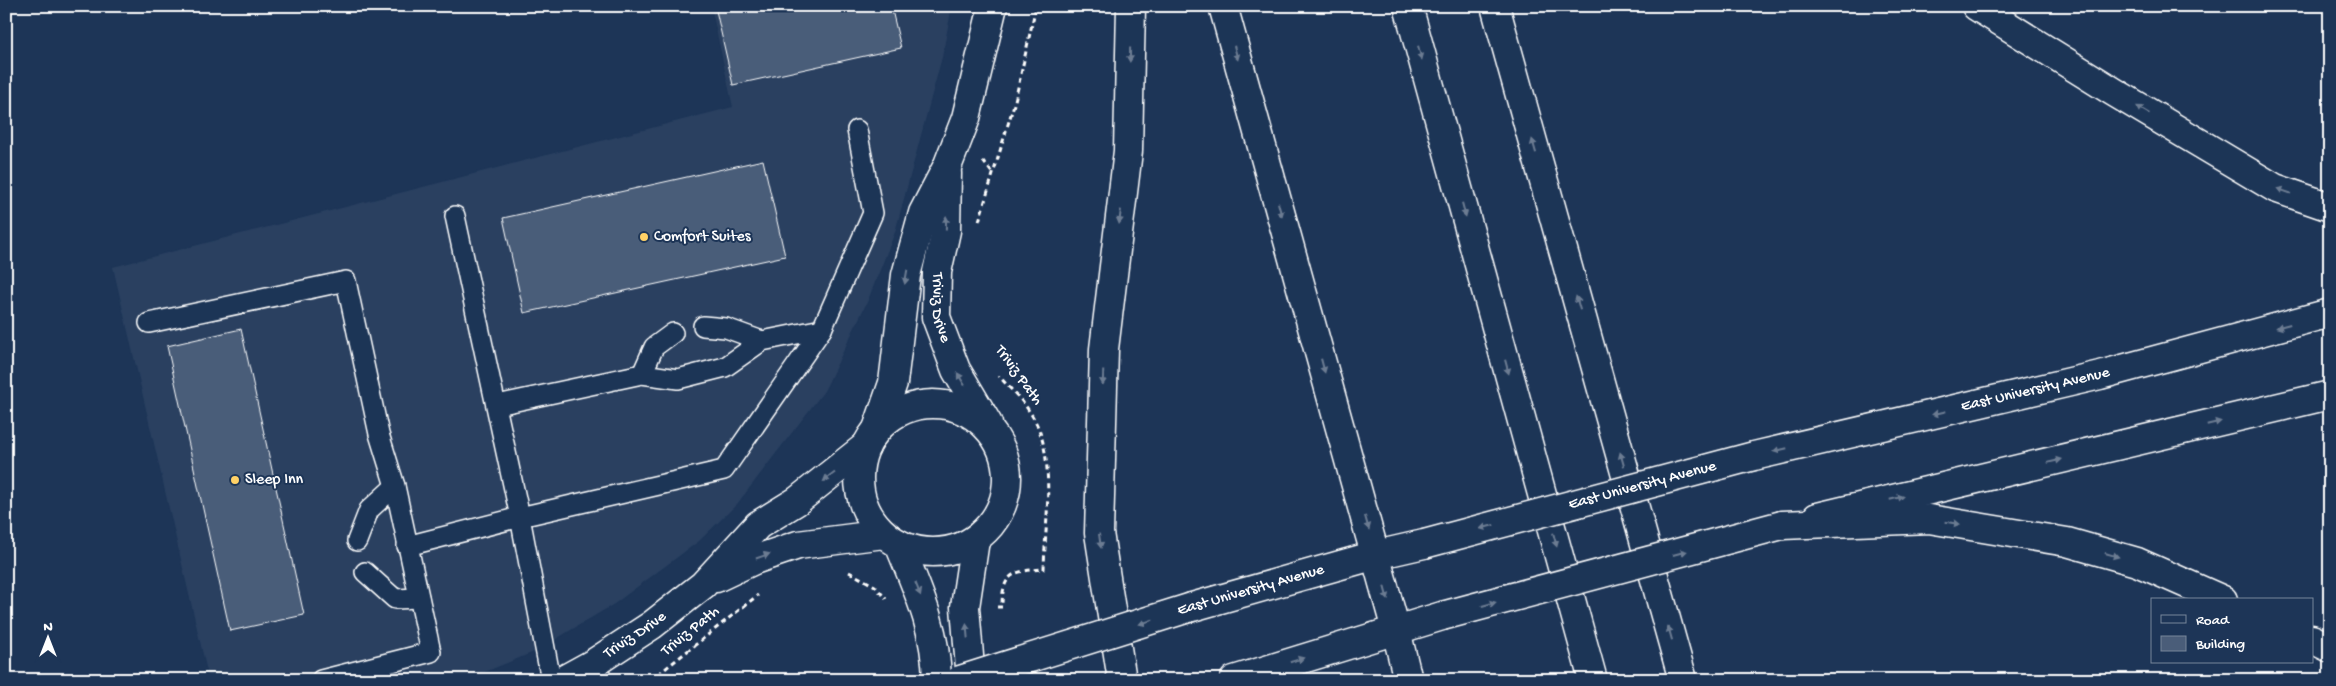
<svg xmlns="http://www.w3.org/2000/svg" width="2336" height="686" viewBox="0 0 2336 686" font-family="'Gochi Hand',sans-serif">
	<rect width="100%" height="100%" fill="#1d3557"/>
	<filter id="ink" filterUnits="userSpaceOnUse"><feTurbulence type="fractalNoise" baseFrequency=".02" numOctaves="2"/><feDisplacementMap in="SourceGraphic" scale="10" xChannelSelector="R" yChannelSelector="G"/><feConvolveMatrix kernelMatrix="1 2 1 2 8 2 1 2 1" color-interpolation-filters="sRGB"/></filter>
	<g filter="url(#ink)">
		<path fill="#2a4161" d="M711,6H952L942,57L895,232L868,300L824,391L737,504L699,541L614,604L536,651L465,680H209L113,267L733,107Z"/>
		<g fill="#4a5d79" stroke="#fff">
			<path d="M715,6H891L901,48L733,85Z"/>
			<path d="M763,160L785,256L524,313L503,218Z"/>
			<path d="M241,329L304,615L230,631L167,346Z"/>
		</g>
		<g fill="none" stroke-linecap="round" stroke-linejoin="round">
			<defs>
				<g id="lane">
					<path d="M455,216L520,517L724,470L822,329"/>
					<path d="M149,323L346,281L379,434L395,486L431,652L321,680"/>
					<path d="M703,326L726,328L762,341"/>
					<path d="M642,374L654,347L673,333"/>
					<path d="M497,405L642,374L678,379L725,367L762,341L822,329L873,213L857,130"/>
					<path d="M357,541L369,510L395,486"/>
					<path d="M407,546L520,517L551,680"/>
					<path d="M365,572L395,599L419,598"/>
				</g>
				<g id="secondary">
					<path id="s1" d="M947,173L946,231L937,272L936,317L956,370L988,424"/>
					<circle cx="933" cy="478" r="74"/>
					<path d="M877,429L893,383L906,275L923,213L947,167L966,118L993,6"/>
					<path d="M1817,517L2330,395"/>
					<path d="M899,544C918,591 936,628 937,680"/>
					<path d="M716,578L754,560L798,545L884,534"/>
					<path id="s2" d="M563,680L594,663L652,625L703,585L758,525L797,501L866,446"/>
					<path d="M971,680L965,607L975,540"/>
				</g>
				<g id="primary">
					<path id="s3" d="M1754,456L2100,375L2330,313"/>
					<path d="M1192,607L1376,555L1424,544"/>
					<path d="M1234,680L1442,616"/>
				</g>
				<g id="highway">
					<path d="M1223,6L1396,630L1408,680"/>
					<path d="M1408,6L1593,680"/>
					<path d="M1495,6L1683,680"/>
					<path d="M1976,6L2114,92L2275,188L2330,207"/>
					<path d="M1782,525L1929,519L2067,542L2137,562L2223,600"/>
					<path d="M2312,639L2330,648"/>
					<path d="M1122,680L1099,533L1104,349L1128,151L1131,6"/>
				</g>
			</defs>
			<use href="#lane" stroke="#fff" stroke-width="22"/>
			<use href="#secondary" stroke="#fff" stroke-width="31"/>
			<use href="#primary" stroke="#fff" stroke-width="31"/>
			<use href="#highway" stroke="#fff" stroke-width="31"/>
			<g stroke="#fff" stroke-width="3" stroke-dasharray="5 4" stroke-linecap="butt">
				<path d="M983,161L993,174"/>
				<path d="M979,221L1015,101L1036,6"/>
				<path d="M849,572L875,586L886,599"/>
				<path d="M997,607H1002C1002,573 1013,571 1044,569C1045,521 1058,451 1029,411C1021,398 1009,388 999,376"/>
				<path d="M651,680L758,595"/>
			</g>
			<use href="#lane" stroke="#1d3557" stroke-width="19"/>
			<use href="#secondary" stroke="#1d3557" stroke-width="28"/>
			<use href="#primary" stroke="#1d3557" stroke-width="28"/>
			<use href="#highway" stroke="#1d3557" stroke-width="28"/>
			<defs>
				<g id="primary-bridge">
					<path id="s4" d="M1424,544L1754,456"/>
					<path d="M1442,616L1782,525"/>
					<path d="M960,680L1192,607"/>
				</g>
			</defs>
			<use href="#primary-bridge" stroke="#fff" stroke-width="31" stroke-linecap="butt"/>
			<use href="#primary-bridge" stroke="#1d3557" stroke-width="28"/>
		</g>
		<defs><path id="oneway-solid" d="M-6-.8H1V-3.2L6.5 0L1 3.2V.8H-6Z" transform="scale(1.25)"/></defs>
		<g fill="#6c7c92">
			<use href="#oneway-solid" transform="translate(1236 53) rotate(75)"/>
			<use href="#oneway-solid" transform="translate(1420 53) rotate(75)"/>
			<use href="#oneway-solid" transform="translate(1130 55) rotate(91)"/>
			<use href="#oneway-solid" transform="translate(2143 110) rotate(-149)"/>
			<use href="#oneway-solid" transform="translate(1534 146) rotate(-106)"/>
			<use href="#oneway-solid" transform="translate(2284 191) rotate(-161)"/>
			<use href="#oneway-solid" transform="translate(1280 210) rotate(75)"/>
			<use href="#oneway-solid" transform="translate(1464 210) rotate(75)"/>
			<use href="#oneway-solid" transform="translate(1120 217) rotate(97)"/>
			<use href="#oneway-solid" transform="translate(946 223) rotate(-89)"/>
			<use href="#oneway-solid" transform="translate(906 277) rotate(100)"/>
			<use href="#oneway-solid" transform="translate(1578 303) rotate(-106)"/>
			<use href="#oneway-solid" transform="translate(2283 326) rotate(165)"/>
			<use href="#oneway-solid" transform="translate(1323 366) rotate(75)"/>
			<use href="#oneway-solid" transform="translate(1507 367) rotate(75)"/>
			<use href="#oneway-solid" transform="translate(1103 378) rotate(92)"/>
			<use href="#oneway-solid" transform="translate(961 379) rotate(-121)"/>
			<use href="#oneway-solid" transform="translate(1939 413) rotate(167)"/>
			<use href="#oneway-solid" transform="translate(2214 423) rotate(-13)"/>
			<use href="#oneway-solid" transform="translate(1780 450) rotate(167)"/>
			<use href="#oneway-solid" transform="translate(1622 459) rotate(-106)"/>
			<use href="#oneway-solid" transform="translate(2055 461) rotate(-13)"/>
			<use href="#oneway-solid" transform="translate(829 477) rotate(143)"/>
			<use href="#oneway-solid" transform="translate(1897 498) rotate(-13)"/>
			<use href="#oneway-solid" transform="translate(1367 523) rotate(74)"/>
			<use href="#oneway-solid" transform="translate(1953 523) rotate(9)"/>
			<use href="#oneway-solid" transform="translate(1487 527) rotate(165)"/>
			<use href="#oneway-solid" transform="translate(1555 540) rotate(75)"/>
			<use href="#oneway-solid" transform="translate(1100 541) rotate(82)"/>
			<use href="#oneway-solid" transform="translate(1680 553) rotate(-15)"/>
			<use href="#oneway-solid" transform="translate(2112 555) rotate(16)"/>
			<use href="#oneway-solid" transform="translate(763 556) rotate(-19)"/>
			<use href="#oneway-solid" transform="translate(918 589) rotate(68)"/>
			<use href="#oneway-solid" transform="translate(1386 593) rotate(75)"/>
			<use href="#oneway-solid" transform="translate(1489 604) rotate(-15)"/>
			<use href="#oneway-solid" transform="translate(1146 622) rotate(163)"/>
			<use href="#oneway-solid" transform="translate(967 631) rotate(-95)"/>
			<use href="#oneway-solid" transform="translate(1670 633) rotate(-106)"/>
			<use href="#oneway-solid" transform="translate(1297 660) rotate(-17)"/>
		</g>
	</g>
	<g fill="#ffd166" stroke="#1d3557" stroke-width="2">
		<circle cx="644" cy="237" r="5"/>
		<circle cx="235" cy="480" r="5"/>
	</g>
	<g text-anchor="middle" dominant-baseline="central" stroke-width="4" stroke-linejoin="round" paint-order="stroke">
		<g font-size="16" fill="#fff" stroke="#1d3557" text-anchor="start">
			<text x="654" y="237">Comfort Suites</text>
			<text x="245" y="480">Sleep Inn</text>
		</g>
		<g font-size="16" fill="#fff" stroke="#1d3557">
			<text stroke="none"><textPath href="#s1" startOffset="136">Triviz Drive</textPath></text>
			<text transform="translate(1018 376) rotate(54)">Triviz Path</text>
			<text stroke="none"><textPath href="#s3" startOffset="289">East University Avenue</textPath></text>
			<text stroke="none"><textPath href="#s4" startOffset="226">East University Avenue</textPath></text>
			<text transform="translate(1251 591) rotate(-16)">East University Avenue</text>
			<text transform="translate(691 632) rotate(-39)">Triviz Path</text>
			<text stroke="none"><textPath href="#s2" startOffset="85">Triviz Drive</textPath></text>
		</g>
	</g>
	<rect width="2336" height="686" fill="none" stroke="#1d3557" stroke-width="25"/>
	<rect x="12" y="12" width="2311" height="661" fill="none" stroke="#fff" stroke-width="2" filter="url(#ink)"/>
	<rect x="2151" y="598" width="162" height="65" fill="#1d3557" stroke="#77869a"/>
	<rect x="2161" y="615" width="25" height="8" fill="#1d3557" stroke="#77869a"/>
	<text x="2196" y="624" font-size="15" fill="#ffffff">Road</text>
	<rect x="2161" y="636" width="25" height="15" fill="#4a5d79" stroke="#77869a"/>
	<text x="2196" y="648" font-size="15" fill="#ffffff">Building</text>
	<g transform="translate(48 638)" stroke="#1d3557" stroke-width="4" paint-order="stroke">
	<path d="M0-4L9 19L0 12L-9 19Z" fill="#ffffff"/>
	<text y="-8" font-size="14" font-weight="bold" text-anchor="middle" fill="#ffffff">N</text>
	</g>
</svg>
